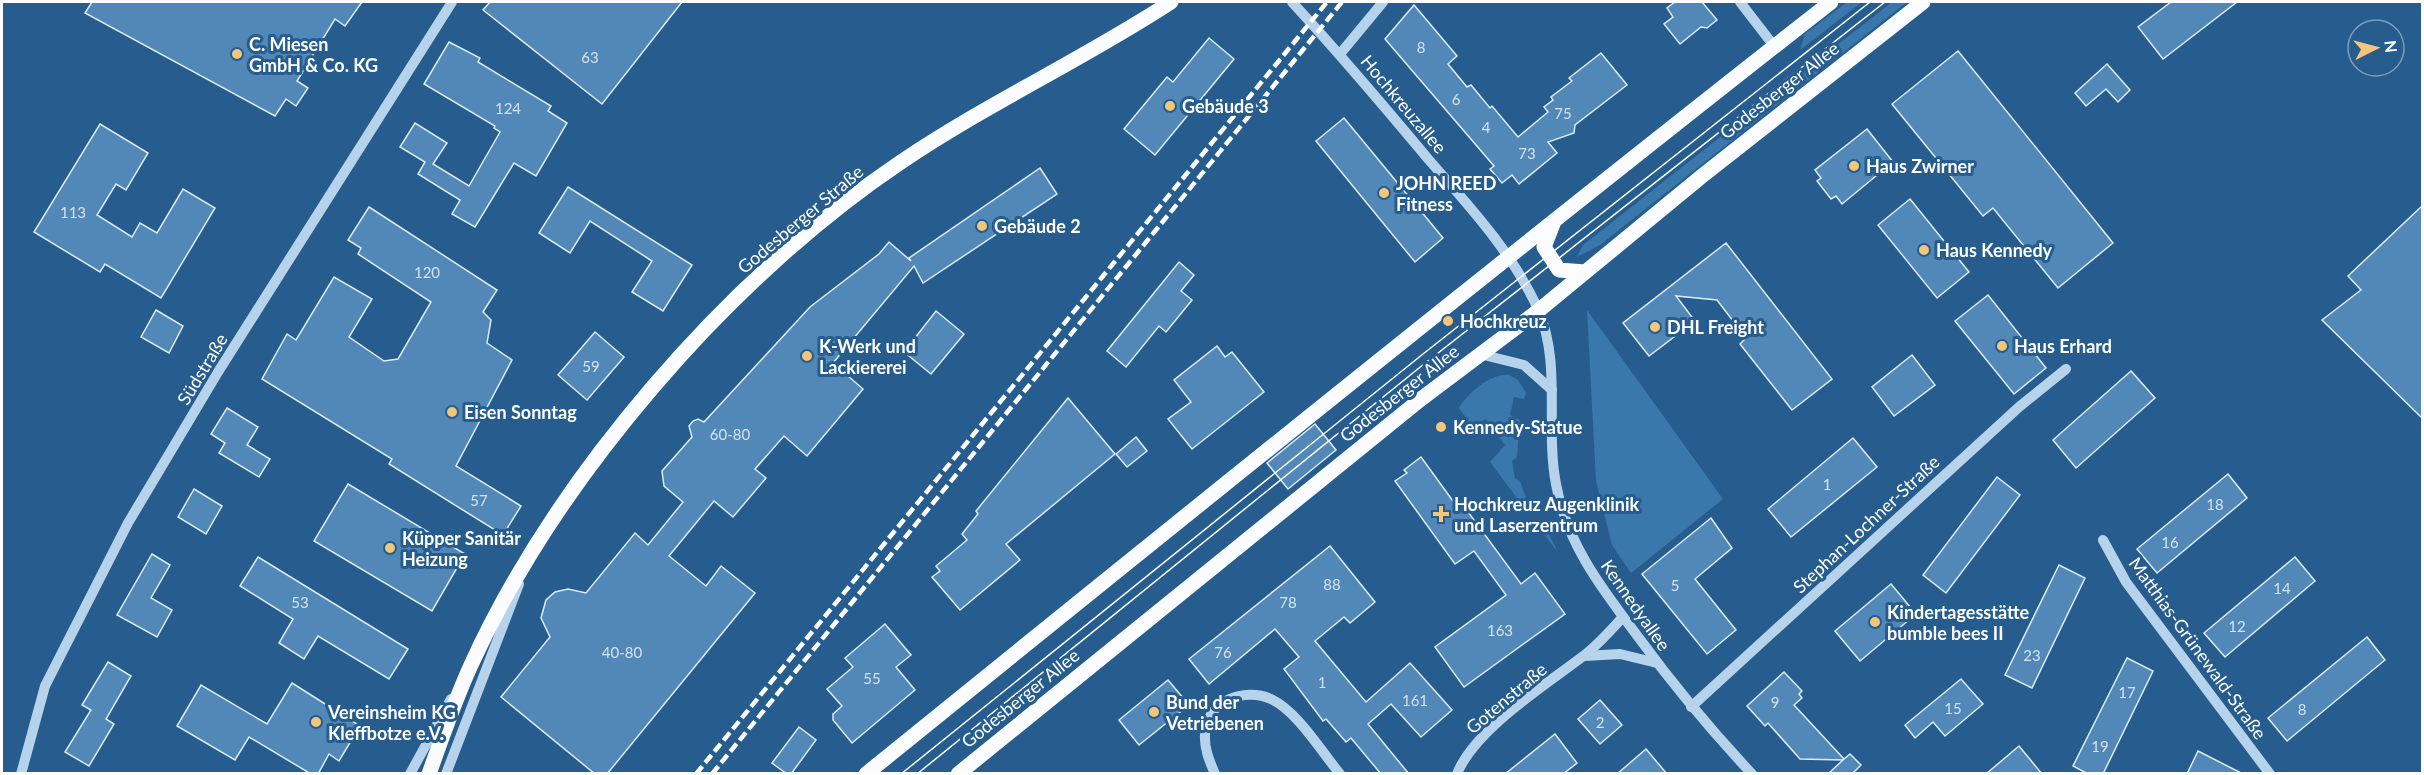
<svg xmlns="http://www.w3.org/2000/svg" width="2424" height="775" viewBox="0 0 2424 775" font-family="Lato,sans-serif">
	<rect width="100%" height="100%" fill="#265d8e"/>
	<g fill="#3a77ab">
		<path d="M1847,2H1862L1800,50L1805,34Z"/>
		<path d="M1892,2H1907L1600,245L1577,257L1583,245Z"/>
		<path d="M1587,310L1723,499L1631,573L1612,545L1596,481Z"/>
		<path d="M1509,375L1518,380L1526,393L1524,399L1514,397L1510,415L1520,420L1517,457L1512,461L1515,478L1520,481L1529,506L1525,509L1490,462L1505,445L1486,419L1472,426L1459,408C1468,393 1491,373 1509,375Z"/>
		<path d="M1541,519L1556,548V550L1536,524Z"/>
	</g>
	<g fill="#5288b7" stroke="#dbebf8" stroke-width="1.5">
		<path d="M92,2H362L345,26L335,19L297,81L308,88L296,106L286,99L275,116L85,13Z"/>
		<path d="M490,2H682L602,104L483,10Z"/>
		<path d="M1675,2H1702L1717,20L1707,28L1701,27L1680,44L1664,24L1673,17L1667,8Z"/>
		<path d="M2171,2H2237L2163,59L2138,27Z"/>
		<path d="M1414,5L1457,56L1448,64L1467,87L1471,85L1490,108L1492,106L1518,137L1548,112L1544,107L1553,100L1551,97L1572,81L1569,78L1601,53L1627,85L1575,125L1574,133L1548,142L1557,153L1519,184L1512,175L1502,183L1490,169L1494,166L1385,39Z"/>
		<path d="M1209,38L1234,59L1155,155L1124,129L1167,77L1173,82Z"/>
		<path d="M449,42L480,58L478,62L551,106L548,111L567,123L536,176L514,163L475,227L452,214L460,200L418,174L425,162L400,147L415,123L447,143L433,164L469,186L500,132L494,128L495,126L424,84Z"/>
		<path d="M1958,51L2113,243L2058,288L1993,208L1983,216L1892,104Z"/>
		<path d="M2107,64L2130,90L2118,102L2106,89L2086,106L2075,93Z"/>
		<path d="M1344,118L1443,238L1415,262L1316,141Z"/>
		<path d="M100,124L148,153L126,190L116,184L97,215L132,237L140,223L157,233L183,189L215,208L161,298L105,264L100,272L34,232Z"/>
		<path d="M1867,129L1893,162L1842,204L1836,196L1831,199L1817,181L1821,178L1815,170Z"/>
		<path d="M1040,168L1057,194L923,283L914,266L833,363L863,389L807,456L784,436L755,469L766,478L733,517L714,501L669,556L706,586L721,566L755,593L607,774H595L501,697L550,637L541,618L546,600L555,592L568,589L586,593L635,533L648,545L683,502L664,486L662,471L692,437L689,426L693,421L698,419L704,422L810,307L879,254L889,242L911,261L909,258Z"/>
		<path d="M568,187L692,265L663,311L632,292L652,261L590,221L570,253L539,233Z"/>
		<path d="M1910,199L1969,272L1937,298L1878,225Z"/>
		<path d="M2422,206V418L2322,320L2361,290L2348,276Z"/>
		<path d="M369,207L497,290L483,312L491,320L487,343L512,360L456,466L521,506L503,535L389,464L392,459L262,379L287,334L296,340L334,277L372,299L349,337L384,361L398,359L431,302L358,254L361,248L348,240Z"/>
		<path d="M1726,243L1832,379L1792,410L1740,344L1746,338L1717,300L1676,296L1695,321L1649,356L1623,323Z"/>
		<path d="M1179,262L1194,275L1181,291L1192,300L1166,332L1159,326L1126,367L1107,351Z"/>
		<path d="M1988,295L2046,368L2014,394L1955,321Z"/>
		<path d="M156,310L183,326L169,353L141,337Z"/>
		<path d="M936,311L964,334L931,374L904,352Z"/>
		<path d="M595,332L624,357L587,400L558,375Z"/>
		<path d="M1217,346L1225,357L1232,352L1264,392L1192,449L1168,419L1191,402L1174,380Z"/>
		<path d="M1912,355L1935,385L1894,416L1872,387Z"/>
		<path d="M2131,371L2155,398L2076,468L2053,440Z"/>
		<path d="M1068,398L1115,454L1006,544L1020,560L960,610L932,577L940,571L936,566L967,540L962,534L978,514L976,511Z"/>
		<path d="M227,408L258,427L247,445L270,459L259,477L219,453L225,443L211,434Z"/>
		<path d="M1315,424L1336,450L1288,489L1267,463Z"/>
		<path d="M1136,437L1147,451L1127,467L1116,454Z"/>
		<path d="M1853,438L1877,467L1791,537L1768,509Z"/>
		<path d="M1421,457L1458,508L1463,505L1521,584L1535,573L1565,614L1464,687L1435,647L1506,595L1474,551L1455,564L1395,481L1407,473L1404,470Z"/>
		<path d="M2228,474L2247,498L2157,573L2137,549Z"/>
		<path d="M1997,477L2020,495L1946,593L1923,575Z"/>
		<path d="M348,484L465,554L432,611L314,541Z"/>
		<path d="M194,489L222,506L206,534L178,517Z"/>
		<path d="M1711,518L1732,548L1695,579L1736,630L1707,654L1642,574Z"/>
		<path d="M1330,546L1375,602L1350,623L1344,617L1315,641L1366,702L1410,663L1452,710L1421,737L1391,704L1368,724L1409,774H1381L1351,738L1346,742L1326,719L1323,721L1284,669L1299,657L1275,629L1209,684L1189,659Z"/>
		<path d="M152,554L170,565L151,598L172,610L157,637L117,615Z"/>
		<path d="M258,557L408,649L389,679L318,636L304,659L279,643L293,619L240,586Z"/>
		<path d="M2295,557L2315,581L2225,657L2204,633Z"/>
		<path d="M2059,565L2085,578L2032,688L2005,675Z"/>
		<path d="M1891,584L1916,614L1860,661L1835,631Z"/>
		<path d="M885,624L911,655L896,667L915,690L852,743L833,720V714L842,706L827,689L853,667L845,658Z"/>
		<path d="M2367,637L2385,660L2287,741L2268,718Z"/>
		<path d="M2127,658L2153,671L2103,774H2088L2073,766Z"/>
		<path d="M108,662L131,676L106,719L114,724L89,766L65,752L91,710L82,705Z"/>
		<path d="M1784,672L1802,691L1799,694L1802,698L1794,705L1844,759L1850,754L1861,765L1852,774H1828L1843,760L1800,759L1768,723L1765,726L1747,706Z"/>
		<path d="M1961,679L1983,704L1945,736L1933,722L1915,738L1905,725Z"/>
		<path d="M1168,680L1189,705L1139,745L1119,720Z"/>
		<path d="M292,683L360,726L339,761L329,754L318,774H311L249,737L235,760L177,726L201,685L267,724Z"/>
		<path d="M1600,700L1622,725L1600,744L1578,719Z"/>
		<path d="M799,727L816,740L791,774H787L772,763Z"/>
		<path d="M1555,734L1577,763L1563,774H1505Z"/>
		<path d="M2019,746L2042,774H1986Z"/>
		<path d="M1646,749L1667,774H1617Z"/>
		<path d="M2198,751L2243,774H2187Z"/>
	</g>
	<g fill="none" stroke-linecap="round" stroke-linejoin="round">
		<g stroke="#b6d3eb" stroke-width="10">
			<path d="M1292,2C1339,53 1384,106 1429,160C1470,207 1512,252 1538,309C1562,364 1545,427 1556,484C1567,545 1603,590 1639,638C1674,686 1711,730 1752,774"/>
			<path d="M1740,2L1774,46"/>
			<path d="M1340,54L1383,2"/>
			<path d="M1480,354L1524,365L1552,390"/>
			<path d="M2103,540L2126,582L2270,774"/>
			<path d="M1585,656L1620,654L1657,663"/>
			<path d="M1691,707L2019,407L2066,369"/>
			<path d="M21,774L45,686L128,523L218,372L452,2"/>
			<path d="M410,774L451,699"/>
			<path d="M446,774L519,584"/>
			<path d="M1215,774C1209,760 1204,748 1205,734C1206,701 1245,687 1271,699C1298,712 1321,751 1340,774"/>
			<path d="M1457,774C1474,730 1544,686 1582,657C1597,646 1610,631 1622,618"/>
		</g>
		<g stroke="#fafcff" stroke-width="15">
			<path d="M1553,224L1544,247L1559,270L1585,272"/>
			<path d="M429,774C442,737 455,700 471,665C557,477 728,278 901,162C988,103 1084,59 1171,2"/>
			<path d="M866,774C1187,514 1507,256 1831,2"/>
			<path d="M958,774L1421,399L1538,311L1702,176L1923,2"/>
		</g>
		<g stroke="#fff" stroke-width="1.5">
			<path d="M901,774L1423,354L1870,2"/>
			<path d="M917,774L1419,368L1885,2"/>
		</g>
		<g stroke="#fff" stroke-width="4.5" stroke-dasharray="10 4.5" stroke-linecap="butt">
			<path d="M696,774L1327,2"/>
			<path d="M712,774L1342,2"/>
		</g>
	</g>
	<g fill="#f4c67b" stroke="#265d8e" stroke-width="2">
		<circle cx="237" cy="54" r="6"/>
		<circle cx="1170" cy="106" r="6"/>
		<circle cx="1854" cy="166" r="6"/>
		<circle cx="1384" cy="193" r="6"/>
		<circle cx="982" cy="226" r="6"/>
		<circle cx="1924" cy="250" r="6"/>
		<circle cx="1448" cy="321" r="6"/>
		<circle cx="1655" cy="327" r="6"/>
		<circle cx="2002" cy="346" r="6"/>
		<circle cx="807" cy="356" r="6"/>
		<circle cx="452" cy="412" r="6"/>
		<circle cx="1441" cy="427" r="6"/>
		<path d="M1438 505h6v6h6v6h-6v6h-6v-6h-6v-6h6z"/>
		<circle cx="390" cy="548" r="6"/>
		<circle cx="1875" cy="622" r="6"/>
		<circle cx="1154" cy="712" r="6"/>
		<circle cx="316" cy="722" r="6"/>
	</g>
	<g text-anchor="middle" dominant-baseline="central" stroke-width="6" stroke-linejoin="round" paint-order="stroke">
		<g font-size="15" fill="#d4e1ed">
			<text x="1421" y="47">8</text>
			<text x="590" y="57">63</text>
			<text x="1456" y="99">6</text>
			<text x="508" y="108">124</text>
			<text x="1563" y="113">75</text>
			<text x="1486" y="127">4</text>
			<text x="1527" y="153">73</text>
			<text x="73" y="212">113</text>
			<text x="427" y="272">120</text>
			<text x="591" y="366">59</text>
			<text x="730" y="434">60-80</text>
			<text x="1827" y="484">1</text>
			<text x="479" y="500">57</text>
			<text x="2215" y="504">18</text>
			<text x="2170" y="542">16</text>
			<text x="1332" y="584">88</text>
			<text x="1675" y="585">5</text>
			<text x="2282" y="588">14</text>
			<text x="300" y="602">53</text>
			<text x="1288" y="602">78</text>
			<text x="2237" y="626">12</text>
			<text x="1500" y="630">163</text>
			<text x="622" y="652">40-80</text>
			<text x="1223" y="652">76</text>
			<text x="2032" y="655">23</text>
			<text x="872" y="678">55</text>
			<text x="1322" y="682">1</text>
			<text x="2127" y="692">17</text>
			<text x="1415" y="700">161</text>
			<text x="1775" y="702">9</text>
			<text x="1953" y="708">15</text>
			<text x="2302" y="709">8</text>
			<text x="1600" y="722">2</text>
			<text x="2100" y="746">19</text>
		</g>
		<g font-size="18" font-weight="bold" fill="#fff" stroke="#265d8e" text-anchor="start">
			<text x="249" y="44">C. Miesen<tspan x="249" dy="21">GmbH &amp; Co. KG</tspan></text>
			<text x="1182" y="106">Gebäude 3</text>
			<text x="1866" y="166">Haus Zwirner</text>
			<text x="1396" y="183">JOHN REED<tspan x="1396" dy="21">Fitness</tspan></text>
			<text x="994" y="226">Gebäude 2</text>
			<text x="1936" y="250">Haus Kennedy</text>
			<text x="1460" y="321">Hochkreuz</text>
			<text x="1667" y="327">DHL Freight</text>
			<text x="819" y="346">K-Werk und<tspan x="819" dy="21">Lackiererei</tspan></text>
			<text x="2014" y="346">Haus Erhard</text>
			<text x="464" y="412">Eisen Sonntag</text>
			<text x="1453" y="427">Kennedy-Statue</text>
			<text x="1454" y="504">Hochkreuz Augenklinik<tspan x="1454" dy="21">und Laserzentrum</tspan></text>
			<text x="402" y="538">Küpper Sanitär<tspan x="402" dy="21">Heizung</tspan></text>
			<text x="1887" y="612">Kindertagesstätte<tspan x="1887" dy="21">bumble bees II</tspan></text>
			<text x="1166" y="702">Bund der<tspan x="1166" dy="21">Vetriebenen</tspan></text>
			<text x="328" y="712">Vereinsheim KG<tspan x="328" dy="21">Kleffbotze e.V.</tspan></text>
		</g>
		<g font-size="18" fill="#fff" stroke="#265d8e">
			<text transform="translate(1779 90) rotate(-38)">Godesberger Allee</text>
			<text transform="translate(1404 104) rotate(50)">Hochkreuzallee</text>
			<text transform="translate(800 219) rotate(-40)">Godesberger Straße</text>
			<text transform="translate(202 369) rotate(-59)">Südstraße</text>
			<text transform="translate(1399 393) rotate(-38)">Godesberger Allee</text>
			<text transform="translate(1866 524) rotate(-43)">Stephan-Lochner-Straße</text>
			<text transform="translate(1636 605) rotate(55)">Kennedyallee</text>
			<text transform="translate(2198 648) rotate(54)">Matthias-Grünewald-Straße</text>
			<text transform="translate(1020 698) rotate(-39)">Godesberger Allee</text>
			<text transform="translate(1506 698) rotate(-40)">Gotenstraße</text>
		</g>
	</g>
	<rect width="2424" height="775" fill="none" stroke="#ffffff" stroke-width="6"/>
	<g transform="translate(2376 48) rotate(84)"><circle r="28" fill="#265d8e" stroke="#7d9ebb" stroke-width="1.5"/>
	<path d="M0-4.5L10 22L0 15L-10 22Z" fill="#f4c67b"/>
	<text y="-9" font-size="16" font-weight="bold" text-anchor="middle" fill="#ffffff">N</text>
	</g>
</svg>
